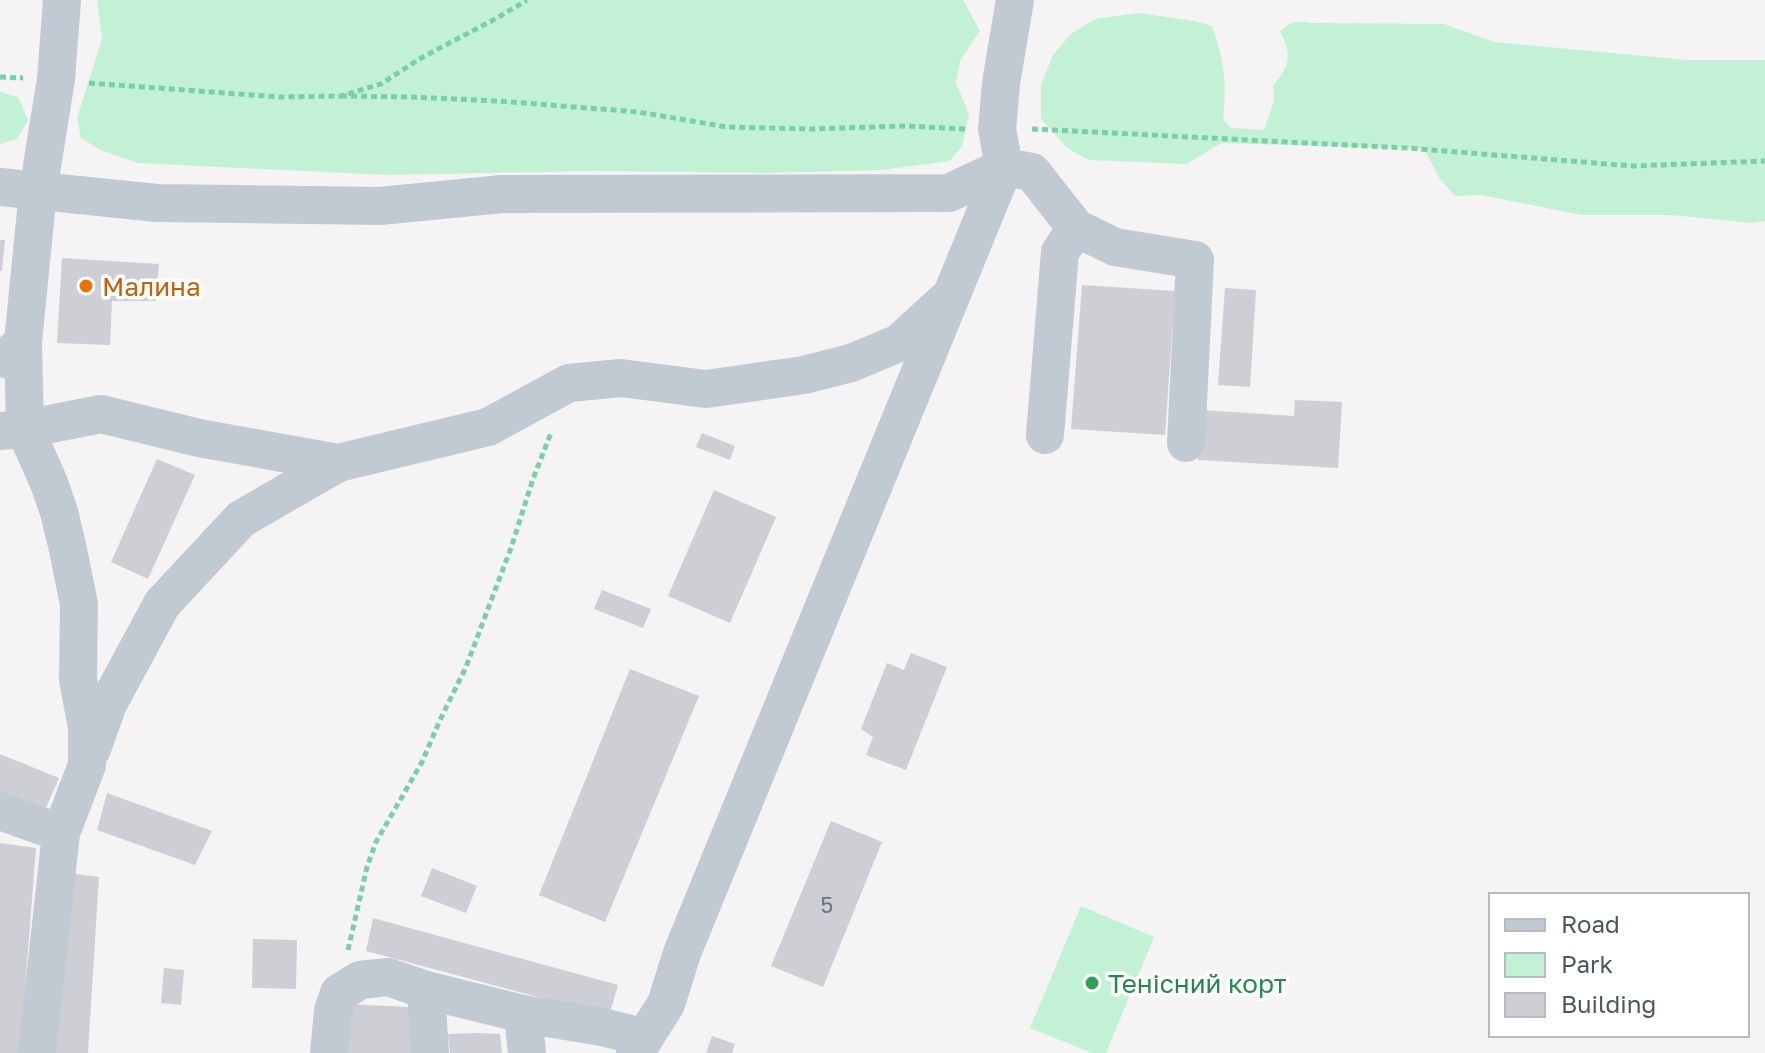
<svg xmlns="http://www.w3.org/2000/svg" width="1765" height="1053" viewBox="0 0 1765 1053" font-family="'Golos Text',sans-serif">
	<rect width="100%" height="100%" fill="#f5f3f3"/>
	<g fill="#c3f1d5">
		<path d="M97,0H963L980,31L960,61L956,83L969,114L962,146L950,161L881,170L770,173L593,171L386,175L138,163L100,150L81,138L77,118L102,39Z"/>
		<path d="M1138,13L1195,21L1212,26C1224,59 1227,84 1223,119L1231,128L1264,130L1274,101L1273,86C1289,67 1293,55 1280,32C1289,22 1296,20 1310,23L1444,24L1494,42L1687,60H1765V221L1751,223L1671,215H1581L1481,195L1455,196L1440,179L1424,149L1221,143L1187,164L1089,160L1067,148L1041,119V85L1053,55L1071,34L1095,19Z"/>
		<path d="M0,92L18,97L28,120L17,139L0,144Z"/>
		<path d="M1081,906L1154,937L1106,1053H1092L1030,1028Z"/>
	</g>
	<g fill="#cdcfd5">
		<path d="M0,240H5L2,271H0Z"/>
		<path d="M62,258L159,264L156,301H112L110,345L57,343Z"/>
		<path d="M1082,285L1175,291L1165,435L1071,429Z"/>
		<path d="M1225,288L1256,290L1250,387L1218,385Z"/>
		<path d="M1295,400L1342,402L1338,468L1198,460L1201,410L1294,416Z"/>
		<path d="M702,433L735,446L730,460L696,447Z"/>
		<path d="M157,459L195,475L148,579L111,562Z"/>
		<path d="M714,490L776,517L730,623L668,596Z"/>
		<path d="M602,590L651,609L643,628L594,609Z"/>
		<path d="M911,653L947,667L906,770L866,755L873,737L861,729L887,663L904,670Z"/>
		<path d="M630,669L699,696L605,922L539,895Z"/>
		<path d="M0,754L59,778L45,810L0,792Z"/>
		<path d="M107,793L212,831L195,865L97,830Z"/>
		<path d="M831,821L882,842L823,987L771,966Z"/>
		<path d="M0,843L36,848L20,1053H0Z"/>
		<path d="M432,868L477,886L466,913L421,896Z"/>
		<path d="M68,873L99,877L88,1053H54Z"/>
		<path d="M373,918L618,985L609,1016L366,951Z"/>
		<path d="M253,939L297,940L296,989L252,988Z"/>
		<path d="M164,968L184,970L181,1005L161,1003Z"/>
		<path d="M346,1004L410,1007L414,1053H346Z"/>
		<path d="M478,1033L500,1034L502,1053H450L448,1034Z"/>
		<path d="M712,1036L735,1044L732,1053H706Z"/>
	</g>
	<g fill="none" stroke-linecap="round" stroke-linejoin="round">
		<g stroke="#7ad0a6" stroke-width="5" stroke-dasharray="6 4" stroke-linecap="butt">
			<path d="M0,77L23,78"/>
			<path d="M89,83L280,97L341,96L381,84L421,58L497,18L527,0"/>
			<path d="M341,96L411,97L499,101L638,112L727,127L811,129L907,126L966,129"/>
			<path d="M1032,129L1407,148L1633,166L1765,161"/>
			<path d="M348,950L367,867L376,842L422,762L440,720L466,667L511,548L533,479L551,433"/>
		</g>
		<g stroke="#c1cad2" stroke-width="38">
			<path d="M0,187L157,203L380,206L502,194L949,193L1004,167L1032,172L1076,228L1115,247L1195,260L1186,443"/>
			<path d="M23,342L25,429L49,483L59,512L67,545L79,604L78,680L87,727V765L61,833L37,1053"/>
			<path d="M5,359L23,342L38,191L56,79L62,0"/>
			<path d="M0,431L25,429L101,414L199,438L338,463L488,427L569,383L621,378L706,389L804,375L851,363L899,343L946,300"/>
			<path d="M1045,435L1060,252L1076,228"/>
			<path d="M92,749L108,704L162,604L241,519L338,463"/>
			<path d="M0,811L61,833"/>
			<path d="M426,990L430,1053"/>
			<path d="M523,1014L527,1053"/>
			<path d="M329,1053L333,1011L339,993L360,980L388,977L426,990L523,1014L602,1027L643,1037"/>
			<path d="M635,1053L666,1004L682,953L1004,167L997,129L998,119L1001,83L1015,0"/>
		</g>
	</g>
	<circle fill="#e8710a" stroke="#fff" stroke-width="3" cx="86" cy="286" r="8"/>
	<circle fill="#2e9e5b" stroke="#fff" stroke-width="3" cx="1092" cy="983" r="8"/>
	<g text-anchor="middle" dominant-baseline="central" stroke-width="7" stroke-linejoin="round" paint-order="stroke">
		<g font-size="22" fill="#6b747e">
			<text x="827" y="904">5</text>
		</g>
		<g font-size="26" fill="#c56008" stroke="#fff" text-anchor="start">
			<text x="102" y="286">Малина</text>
		</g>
		<g font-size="26" fill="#27864d" stroke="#fff" text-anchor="start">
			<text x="1108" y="983">Тенісний корт</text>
		</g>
	</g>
	<rect x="1489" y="893" width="260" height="144" fill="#ffffff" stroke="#b7bbc0" stroke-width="2"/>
	<rect x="1505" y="919" width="40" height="12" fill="#c1cad2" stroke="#b7bbc0" stroke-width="2"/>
	<text x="1561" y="933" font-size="24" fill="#4a5661">Road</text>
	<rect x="1505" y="953" width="40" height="24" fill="#c3f1d5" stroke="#b7bbc0" stroke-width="2"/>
	<text x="1561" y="973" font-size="24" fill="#4a5661">Park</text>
	<rect x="1505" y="993" width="40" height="24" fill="#cdcfd5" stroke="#b7bbc0" stroke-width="2"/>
	<text x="1561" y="1013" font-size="24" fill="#4a5661">Building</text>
</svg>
